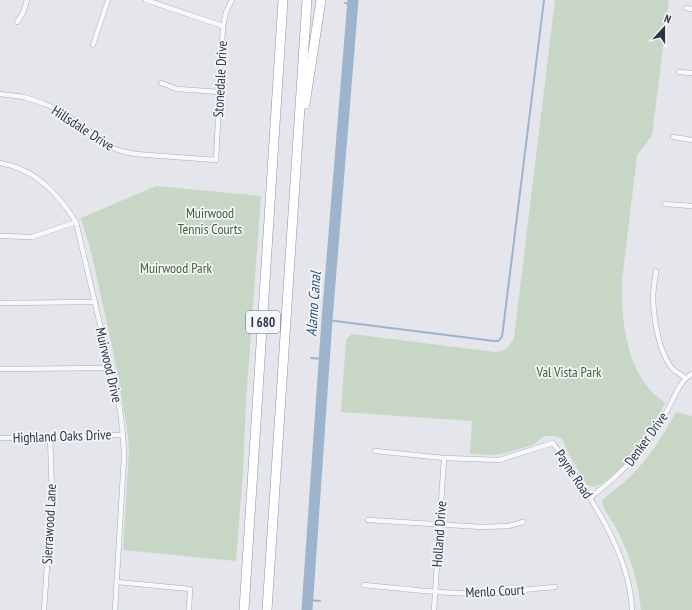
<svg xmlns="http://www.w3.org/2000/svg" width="692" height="610" viewBox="0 0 692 610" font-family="'PT Sans Narrow',sans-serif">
	<rect width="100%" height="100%" fill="#e4e6ec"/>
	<g fill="#c8d6c5">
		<path d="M555,0H669L652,135L637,156L622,280C621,315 625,358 647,386C652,393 659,398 665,403C651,431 624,474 595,487L587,485L569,455L564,442L562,439L555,436H544L533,445L509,452L494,455L470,454L472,421L341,412L346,339L352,334L495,352C506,351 509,347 514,338Z"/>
		<path d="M156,186L261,196L246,401L243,472L236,561L123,550L129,449L127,427L113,351L92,255L81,218Z"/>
		<path d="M676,412L692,416V610H641C638,582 631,557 618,532C614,523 603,510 602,501C604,497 624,483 630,477C649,458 663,436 676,412Z"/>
	</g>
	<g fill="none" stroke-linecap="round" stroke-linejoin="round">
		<g stroke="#9eb3cc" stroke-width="2">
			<path d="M345,3L353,5"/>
			<path d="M327,320L494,341H498L502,337L544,0"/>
			<path d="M311,358L324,359"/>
			<path d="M307,600L320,601"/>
		</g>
		<path stroke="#9eb3cc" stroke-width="11" d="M307,610L327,320L353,0"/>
		<defs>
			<g id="street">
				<path d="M146,0L223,26"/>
				<path d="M686,8L692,9"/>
				<path d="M17,22L23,13L27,0"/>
				<path d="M93,45L108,0"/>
				<path d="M679,72L692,73"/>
				<path d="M161,83L177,89L220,92"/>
				<path d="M0,94L24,97L45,104L63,112L110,147L121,151L135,154L216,160L223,26L226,12L232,0"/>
				<path d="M673,137L692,140"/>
				<path d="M0,163C36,169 58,194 76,222L120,410L123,435L124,457L115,610"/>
				<path d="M665,204L692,206"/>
				<path d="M0,236L32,237L76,222"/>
				<path d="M656,271C655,280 653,289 653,299C654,319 659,357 675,371C678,373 682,375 685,378"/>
				<path d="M0,303L95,302"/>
				<path d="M0,369L110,368"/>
				<path d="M0,438L123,435"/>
				<path d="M375,451L444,458L499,460L553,443C586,490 630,551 632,610"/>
				<path d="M591,497C624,472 648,446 668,409C674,398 680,380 692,374"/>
				<path d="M368,520L482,527L508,526L523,522"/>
				<path d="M117,582L190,589L189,610"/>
				<path d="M364,585C407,589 451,595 494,593C514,592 534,588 555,587"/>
				<path d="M44,610L52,493L50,437"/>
				<path d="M434,610L444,458"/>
			</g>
			<g id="highway">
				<path d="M305,104L321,0"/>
				<path d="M244,610L283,0"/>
				<path d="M267,610L307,0"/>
			</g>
		</defs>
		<use href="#street" stroke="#a9adb7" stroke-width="5.5"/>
		<use href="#highway" stroke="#8b93a3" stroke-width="10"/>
		<use href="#street" stroke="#f7f8fa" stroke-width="4.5"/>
		<use href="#highway" stroke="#fff" stroke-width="9"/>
	</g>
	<g text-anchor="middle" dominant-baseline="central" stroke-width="3.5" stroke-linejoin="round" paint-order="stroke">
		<rect fill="#f4f6f9" stroke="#676e7b" stroke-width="1" x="246" y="311" width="34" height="22" rx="3"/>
		<g font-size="13" font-weight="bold" fill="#2b3345">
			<text x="263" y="322">I 680</text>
		</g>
		<g font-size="14" fill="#2b3345" stroke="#f4f6f9">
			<text transform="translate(220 79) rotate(-87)">Stonedale Drive</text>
			<text transform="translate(83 128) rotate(33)">Hillsdale Drive</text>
			<text transform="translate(109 365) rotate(77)">Muirwood Drive</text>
			<text transform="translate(62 436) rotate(-2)">Highland Oaks Drive</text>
			<text transform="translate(646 439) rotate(-54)">Denker Drive</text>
			<text transform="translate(574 474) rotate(56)">Payne Road</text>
			<text transform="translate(49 524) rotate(-87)">Sierrawood Lane</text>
			<text transform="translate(439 534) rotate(-86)">Holland Drive</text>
			<text transform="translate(495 591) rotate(-3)">Menlo Court</text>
		</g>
		<g font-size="14" fill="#3e6138" stroke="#f4f6f9">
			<text x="210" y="213">Muirwood<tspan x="210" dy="16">Tennis Courts</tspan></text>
			<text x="176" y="268">Muirwood Park</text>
			<text x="569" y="372">Val Vista Park</text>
		</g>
		<g font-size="15" font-style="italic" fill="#34507a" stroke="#f4f6f9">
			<text transform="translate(313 304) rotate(-86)">Alamo Canal</text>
		</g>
	</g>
	<g transform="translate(664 28) rotate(21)" stroke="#f4f6f9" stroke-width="3" paint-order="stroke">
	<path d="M0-3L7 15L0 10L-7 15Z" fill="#2b3345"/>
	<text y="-6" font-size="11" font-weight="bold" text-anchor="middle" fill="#2b3345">N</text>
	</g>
</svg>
